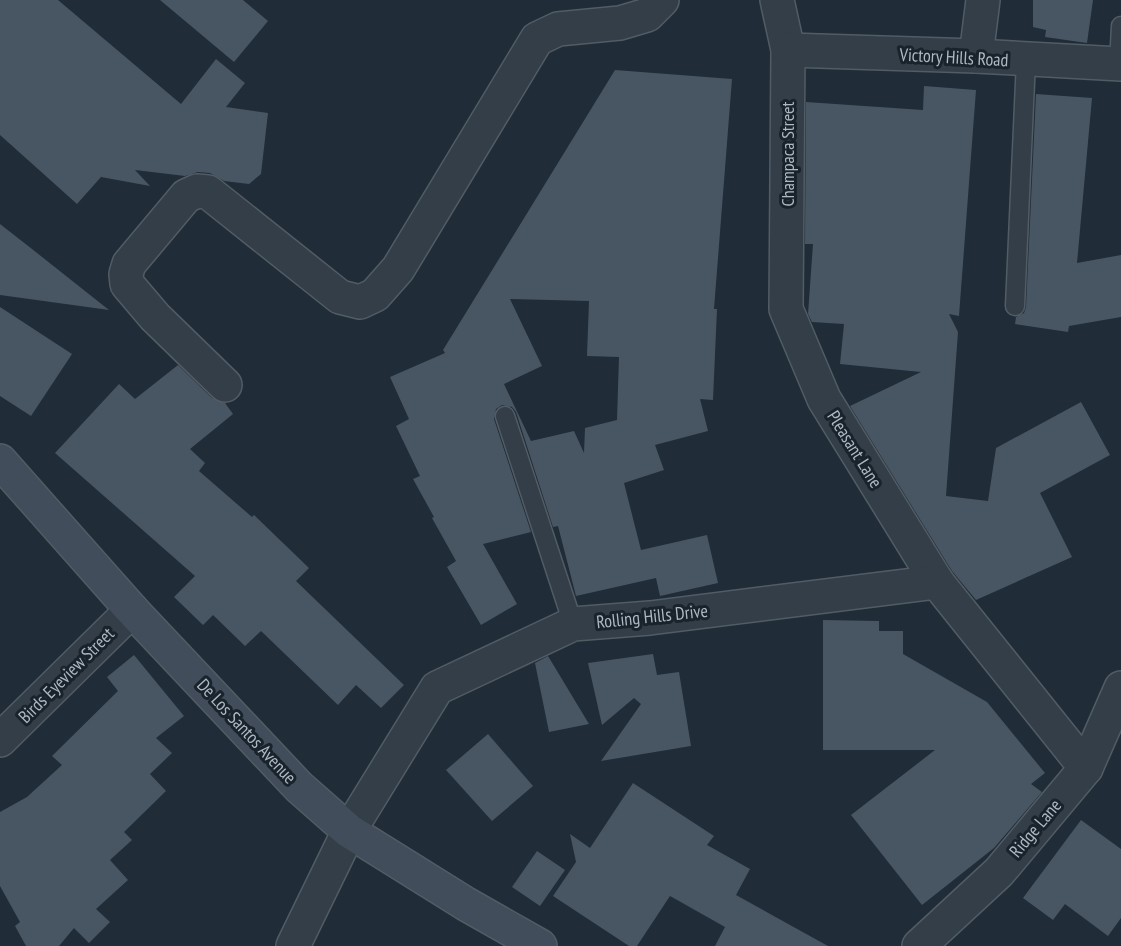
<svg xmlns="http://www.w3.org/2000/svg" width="1121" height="946" viewBox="0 0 1121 946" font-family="'PT Sans Narrow',sans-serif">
	<rect width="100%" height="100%" fill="#202c37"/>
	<g fill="#485663" fill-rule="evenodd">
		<path d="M0,0H58L181,104L216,59L245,83L226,107L268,113L261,174L249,184L224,181L210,173L198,172L185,176L135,170L150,186L101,177L77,204L0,135Z"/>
		<path d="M160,0H243L268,21L234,62Z"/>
		<path d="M1033,0H1093L1087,43L1045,37L1046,30L1033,27Z"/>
		<path d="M615,70L732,79L714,309H717L713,400L700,399L708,431L655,445L664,470L624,483L641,550L707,535L718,583L660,596L656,578L576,596L558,526L553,527L516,412L512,407L502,405L496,409L494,419L531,532L483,544L517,604L481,625L447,567L456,561L432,518L434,517L413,479L420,476L396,426L409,419L390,377L445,353L443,350ZM510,299L589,301L587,356L619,357L617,420L585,428L584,453L574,431L531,441L504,384L542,366Z"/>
		<path d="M924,86L976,90L959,316L949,314L958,332L946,496L988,501L996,448L1081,402L1110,455L1040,493L1072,557L976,600L952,571L850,406L921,372L840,364L844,324L812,322L808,314L813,244H805L806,102L923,110Z"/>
		<path d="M1036,94L1092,98L1077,263L1121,255V317L1069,326L1068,332L1015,324L1016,317L1024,313L1026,307Z"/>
		<path d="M0,224L32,249L109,310L0,295Z"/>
		<path d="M0,307L72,354L31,416L0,396Z"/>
		<path d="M178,365L212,398L225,403L233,414L190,449L205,463L199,471L252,517L254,515L309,568L296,581L404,685L381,708L356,685L338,705L261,631L245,646L213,615L203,625L174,597L195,576L55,453L119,384L135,399Z"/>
		<path d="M823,620L879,621V631H903V654L987,702L1045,773L1031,784L1042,792L994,848L922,905L851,815L935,750H823Z"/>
		<path d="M653,654L657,675L679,672L691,746L601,761L641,704L634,698L602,725L588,663Z"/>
		<path d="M134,655L184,716L156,738L172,753L150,774L166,791L124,832L132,840L110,860L128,880L96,909L110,922L89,943L74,928L59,946H26L15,926L20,922L0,886V812L27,797L62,765L52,756L118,691L107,677Z"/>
		<path d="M548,656L589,724L549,732L535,663Z"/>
		<path d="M488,734L533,786L492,821L446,770Z"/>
		<path d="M633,783L714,836L707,845L750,869L736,895L828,946H715L725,927L670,896L637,946H629L553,896L576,862L570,834L590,848Z"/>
		<path d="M1081,820L1121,849V918L1108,936L1065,904L1053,920L1023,898Z"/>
		<path d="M537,851L565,870L540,906L512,887Z"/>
	</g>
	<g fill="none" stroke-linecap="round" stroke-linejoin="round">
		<defs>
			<g id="lane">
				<path d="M1119,64L1121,26"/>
				<path d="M1015,306L1026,60"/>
				<path d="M505,416L573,624"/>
			</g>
			<g id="street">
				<path d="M777,0L788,50L786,309L824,399L937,582L1086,768"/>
				<path d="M788,50L976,56L1121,64"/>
				<path d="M976,56L983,0"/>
				<path d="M225,385L155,317L127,284L126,274L129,264L186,196L197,191L208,192L340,297L360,302L375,295L398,269L537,39L558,29L620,23L647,15L662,0"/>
				<path d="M0,740L132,610"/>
				<path d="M293,946L349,831L437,688L573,624L650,618L937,582"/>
				<path d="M919,946L999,872L1086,768L1121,688"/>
			</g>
			<path id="secondary" d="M0,461L132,610L299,787L349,831L466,904L540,946"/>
		</defs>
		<use href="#lane" stroke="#515c65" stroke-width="21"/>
		<use href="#street" stroke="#515c65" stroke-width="36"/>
		<use href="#secondary" stroke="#515c65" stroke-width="36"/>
		<use href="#lane" stroke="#343e48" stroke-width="18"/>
		<use href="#street" stroke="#343e48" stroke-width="33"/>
		<use href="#secondary" stroke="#424d5b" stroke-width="33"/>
	</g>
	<g text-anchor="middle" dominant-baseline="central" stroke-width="6" stroke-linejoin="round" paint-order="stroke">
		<g font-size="18" fill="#aeb9c4" stroke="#19232c">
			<text transform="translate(954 57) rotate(3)">Victory Hills Road</text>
			<text transform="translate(787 154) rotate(-90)">Champaca Street</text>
			<text transform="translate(855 449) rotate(58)">Pleasant Lane</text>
			<text transform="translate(652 616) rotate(-6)">Rolling Hills Drive</text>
			<text transform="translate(66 675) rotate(-45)">Birds Eyeview Street</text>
			<text transform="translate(247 731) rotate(47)">De Los Santos Avenue</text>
			<text transform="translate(1035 828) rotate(-50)">Ridge Lane</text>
		</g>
	</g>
</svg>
